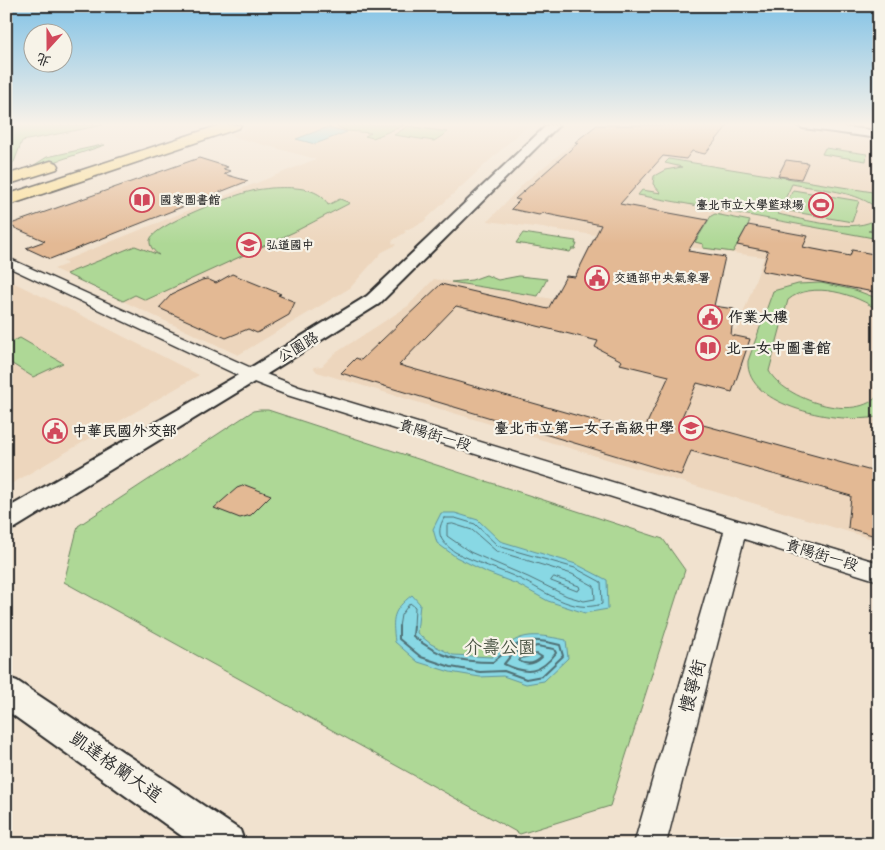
<svg xmlns="http://www.w3.org/2000/svg" width="885" height="850" viewBox="0 0 885 850" font-family="'Comic Neue','LXGW WenKai TC',sans-serif">
	<rect width="100%" height="100%" fill="#f1e2cf"/>
	<filter id="ink" filterUnits="userSpaceOnUse"><feTurbulence type="fractalNoise" baseFrequency=".02" numOctaves="2"/><feDisplacementMap in="SourceGraphic" scale="10" xChannelSelector="R" yChannelSelector="G"/><feConvolveMatrix kernelMatrix="1 2 1 2 8 2 1 2 1" color-interpolation-filters="sRGB"/></filter>
	<g filter="url(#ink)">
		<g fill="#edd6bd">
			<path d="M257,125H528L423,222L404,231L406,232L393,240L392,243L396,245L382,252L350,288L238,355L54,269L67,264L63,261L316,159L227,135Z"/>
			<path d="M596,125H763L879,141V541L317,372L313,367L322,366L334,354L408,306L434,279L737,330L764,257L488,221L525,182Z"/>
			<path d="M6,279L93,321L199,375L6,487Z"/>
		</g>
		<g fill="#aed896" stroke="#6c8260" fill-rule="evenodd">
			<path d="M6,125H103L22,141L14,162L6,167Z"/>
			<path d="M335,125H405L373,138L365,136L371,133L347,131Z"/>
			<path d="M408,126L448,132L434,141L394,135Z"/>
			<path d="M102,145H105L36,168L31,167L47,157Z"/>
			<path d="M825,148L867,154L866,161L822,154Z"/>
			<path d="M669,159L879,193V199H876L879,201V228L868,231L879,233V239L638,195L642,190L661,193L653,184L654,176L665,170L682,167L665,163ZM792,184C816,189 861,191 878,210L877,218C858,235 801,219 778,214Z"/>
			<path d="M271,188C289,187 320,186 328,205L340,199L350,203L294,232L146,300L135,295L123,301L66,274L135,246L159,255C155,252 149,247 150,240C153,225 236,194 252,191C258,189 265,189 271,188Z"/>
			<path d="M793,190L859,201L852,222L783,210Z"/>
			<path d="M715,214L750,221L733,252L703,248V244L695,242L711,216Z"/>
			<path d="M523,233L576,241L575,244H577L575,249H572L570,252L516,243Z"/>
			<path d="M486,275L498,280L519,276L547,279L538,296L451,282L472,280Z"/>
			<path d="M821,283L855,290L879,299V311C857,294 811,280 788,300L769,371C784,399 857,424 879,394V455L875,454L876,417C842,424 745,408 748,361L773,291L798,284Z"/>
			<path d="M20,338L63,363L33,377L6,360V344Z"/>
			<path d="M260,410H268L663,539L685,570L610,806L520,834L64,582L78,526L253,411Z"/>
		</g>
		<g fill="#88d8e4" stroke="#63939a">
			<path d="M328,127L347,132L315,144L296,139Z"/>
			<path d="M441,513H455L478,520L500,541L576,564L607,580L608,609L585,613L548,601L517,584L488,573L456,557L437,543L433,529Z"/>
			<path d="M412,595L420,604L417,633L431,644L453,655L492,657C520,632 530,633 566,640L568,658L544,681L526,684L503,676L480,677L450,672L418,662L395,642C392,617 392,611 412,595Z"/>
		</g>
		<g fill="none" stroke-linecap="round" stroke-linejoin="round">
			<g stroke="#507075" stroke-width="1">
				<path d="M444,518H455L475,524L498,546L575,568L601,582L602,604C572,614 545,591 520,579C499,569 476,563 455,552C441,542 435,534 444,518Z"/>
				<path d="M453,524L472,530L496,551L572,574L594,586L595,599L584,601L567,596L528,577L470,552L447,536V525Z"/>
				<path d="M554,577L579,586L580,589L577,591L551,581Z"/>
				<path d="M399,627L401,615L410,603L415,607L414,627"/>
			</g>
			<g stroke="#507075" stroke-width="2">
				<path d="M399,626V639L421,657L451,667L480,672L504,671L526,679L542,676L563,656L560,645C527,636 519,640 493,662C459,662 440,658 413,636L414,626"/>
				<path d="M537,646L554,649L556,653C540,674 527,675 504,664L513,653Z"/>
				<path d="M537,654L542,657C535,664 528,666 519,661L521,658Z"/>
			</g>
		</g>
		<g fill="#e3b994" stroke="#2b2b2b" fill-rule="evenodd">
			<path d="M597,125H728L705,154L692,151L686,159L663,156L620,204L708,220L688,251L725,257L714,306L734,309L731,335L750,339L732,392L697,383L681,419L879,473V537L848,528L851,496L691,451L681,475L341,373L356,358L361,360L441,284L548,309L566,276L575,277L601,225L542,213L539,215L511,209L520,200L515,199L578,143L575,142ZM456,306L598,341L595,347L622,361L620,364L669,376L642,434L399,365Z"/>
			<path d="M199,158L228,167L223,169L231,171L224,174L248,181L50,259L26,248L45,241L8,225Z"/>
			<path d="M786,160L808,163L801,179L778,176Z"/>
			<path d="M748,225L808,236L803,247L850,256L852,250L879,255V293L762,271L768,251L737,245Z"/>
			<path d="M232,274L281,294L278,295L295,302L289,315L257,333L248,329L226,338L159,308L172,294L202,280L207,279L216,283Z"/>
			<path d="M245,485L271,495L251,515L240,518L214,508L237,488Z"/>
		</g>
		<g fill="none" stroke-linecap="round" stroke-linejoin="round">
			<defs>
				<path id="minor" d="M6,257L258,371L299,387L879,563V581L744,539L666,844H634L724,532L287,395L246,379L6,266Z"/>
				<g id="tertiary">
					<path d="M547,125H559L379,304L259,379L15,528L6,530V509L245,371L367,296Z"/>
					<path d="M797,125H828L879,131V138L803,128Z"/>
					<path d="M6,677L17,681L240,830L245,844H193L6,710Z"/>
				</g>
				<g id="primary">
					<path d="M220,125H241L239,128L6,206V195Z"/>
					<path d="M51,161L57,163L59,166L57,169L6,185V175Z"/>
				</g>
			</defs>
			<use href="#minor" stroke="#2b2b2b" stroke-width="3"/>
			<use href="#tertiary" stroke="#2b2b2b" stroke-width="4"/>
			<use href="#primary" stroke="#2b2b2b" stroke-width="3"/>
			<use href="#minor" fill="#f7f3e8" fill-rule="evenodd"/>
			<use href="#tertiary" fill="#f7f3e8" fill-rule="evenodd"/>
			<use href="#primary" fill="#fbdf96" fill-rule="evenodd"/>
		</g>
	</g>
	<linearGradient id="sky" x2="0" y2="1"><stop stop-color="#81c2e6"/><stop offset="0.51" stop-color="#f9f2e9"/><stop offset="1" stop-color="#f9f2e9" stop-opacity="0"/></linearGradient>
	<rect width="885" height="244" fill="url(#sky)"/>
	<defs>
		<symbol id="library-ring" viewBox="-11 -11 22 22"><circle r="9.5" fill="#f7f3e8" stroke="#d1495b" stroke-width="1.5"/><path d="M-6-4Q-3-5.5-.7-3.5V5Q-3 3-6 4ZM6-4Q3-5.5 .7-3.5V5Q3 3 6 4Z" fill="#d1495b"/></symbol>
		<symbol id="stadium-ring" viewBox="-11 -11 22 22"><circle r="9.5" fill="#f7f3e8" stroke="#d1495b" stroke-width="1.5"/><path d="M0-5a6.5 5 0 1 0 0 10a6.5 5 0 1 0 0-10ZM-3.5-1.8h7v3.6h-7Z" fill="#d1495b"/></symbol>
		<symbol id="school-ring" viewBox="-11 -11 22 22"><circle r="9.5" fill="#f7f3e8" stroke="#d1495b" stroke-width="1.5"/><path d="M0-5L7-2L0 1L-7-2ZM-4 1L0 2.5L4 1V4Q0 6-4 4Z" fill="#d1495b"/></symbol>
		<symbol id="civic-ring" viewBox="-11 -11 22 22"><circle r="9.5" fill="#f7f3e8" stroke="#d1495b" stroke-width="1.5"/><path d="M-.6-6.5H3V-4.5H.6V-3L4-1V1h2V6H-6V1h2V-1L-.6-3ZM-1.2 2.5V6h2.4V2.5Z" fill="#d1495b"/></symbol>
	</defs>
	<g fill-rule="evenodd">
		<use href="#library-ring" x="128" y="186" width="28" height="28"/>
		<use href="#stadium-ring" x="807" y="191" width="28" height="28"/>
		<use href="#school-ring" x="235" y="231" width="28" height="28"/>
		<use href="#civic-ring" x="583" y="264" width="28" height="28"/>
		<use href="#civic-ring" x="696" y="303" width="28" height="28"/>
		<use href="#library-ring" x="694" y="334" width="28" height="28"/>
		<use href="#school-ring" x="677" y="414" width="28" height="28"/>
		<use href="#civic-ring" x="41" y="417" width="28" height="28"/>
	</g>
	<g text-anchor="middle" dominant-baseline="central" stroke-width="4.5" stroke-linejoin="round" paint-order="stroke">
		<g font-size="12" font-weight="bold" fill="#2b2b2b" stroke="#f7f3e8" text-anchor="start">
			<text x="160" y="200">國家圖書館</text>
			<text x="804" y="205" text-anchor="end">臺北市立大學籃球場</text>
			<text x="266" y="245">弘道國中</text>
			<text x="614" y="278">交通部中央氣象署</text>
		</g>
		<g font-size="15" font-weight="bold" fill="#2b2b2b" stroke="#f7f3e8" text-anchor="start">
			<text x="728" y="317">作業大樓</text>
			<text x="726" y="348">北一女中圖書館</text>
			<text x="674" y="428" text-anchor="end">臺北市立第一女子高級中學</text>
			<text x="72" y="431">中華民國外交部</text>
		</g>
		<g font-size="15" fill="#2b2b2b" stroke="#f7f3e8">
			<text transform="translate(298 347) rotate(-31)">公園路</text>
			<text transform="translate(435 435) rotate(17)">貴陽街一段</text>
			<text transform="translate(822 555) rotate(17)">貴陽街一段</text>
		</g>
		<g font-size="18" fill="#4c5646" stroke="#f7f3e8">
			<text x="500" y="647">介壽公園</text>
		</g>
		<g font-size="18" fill="#2b2b2b" stroke="#f7f3e8">
			<text transform="translate(693 686) rotate(-75)">懷寧街</text>
			<text transform="translate(116 767) rotate(35)">凱達格蘭大道</text>
		</g>
	</g>
	<rect width="885" height="850" fill="none" stroke="#f7f3e8" stroke-width="25"/>
	<rect x="12" y="12" width="860" height="825" fill="none" stroke="#2b2b2b" stroke-width="2" filter="url(#ink)"/>
	<g transform="translate(48 48) rotate(201)"><circle r="24" fill="#f7f3e8" stroke="#a5a39c"/>
	<path d="M0-4L9 19L0 12L-9 19Z" fill="#d1495b"/>
	<text y="-8" font-size="14" font-weight="bold" text-anchor="middle" fill="#2b2b2b">北</text>
	</g>
</svg>
